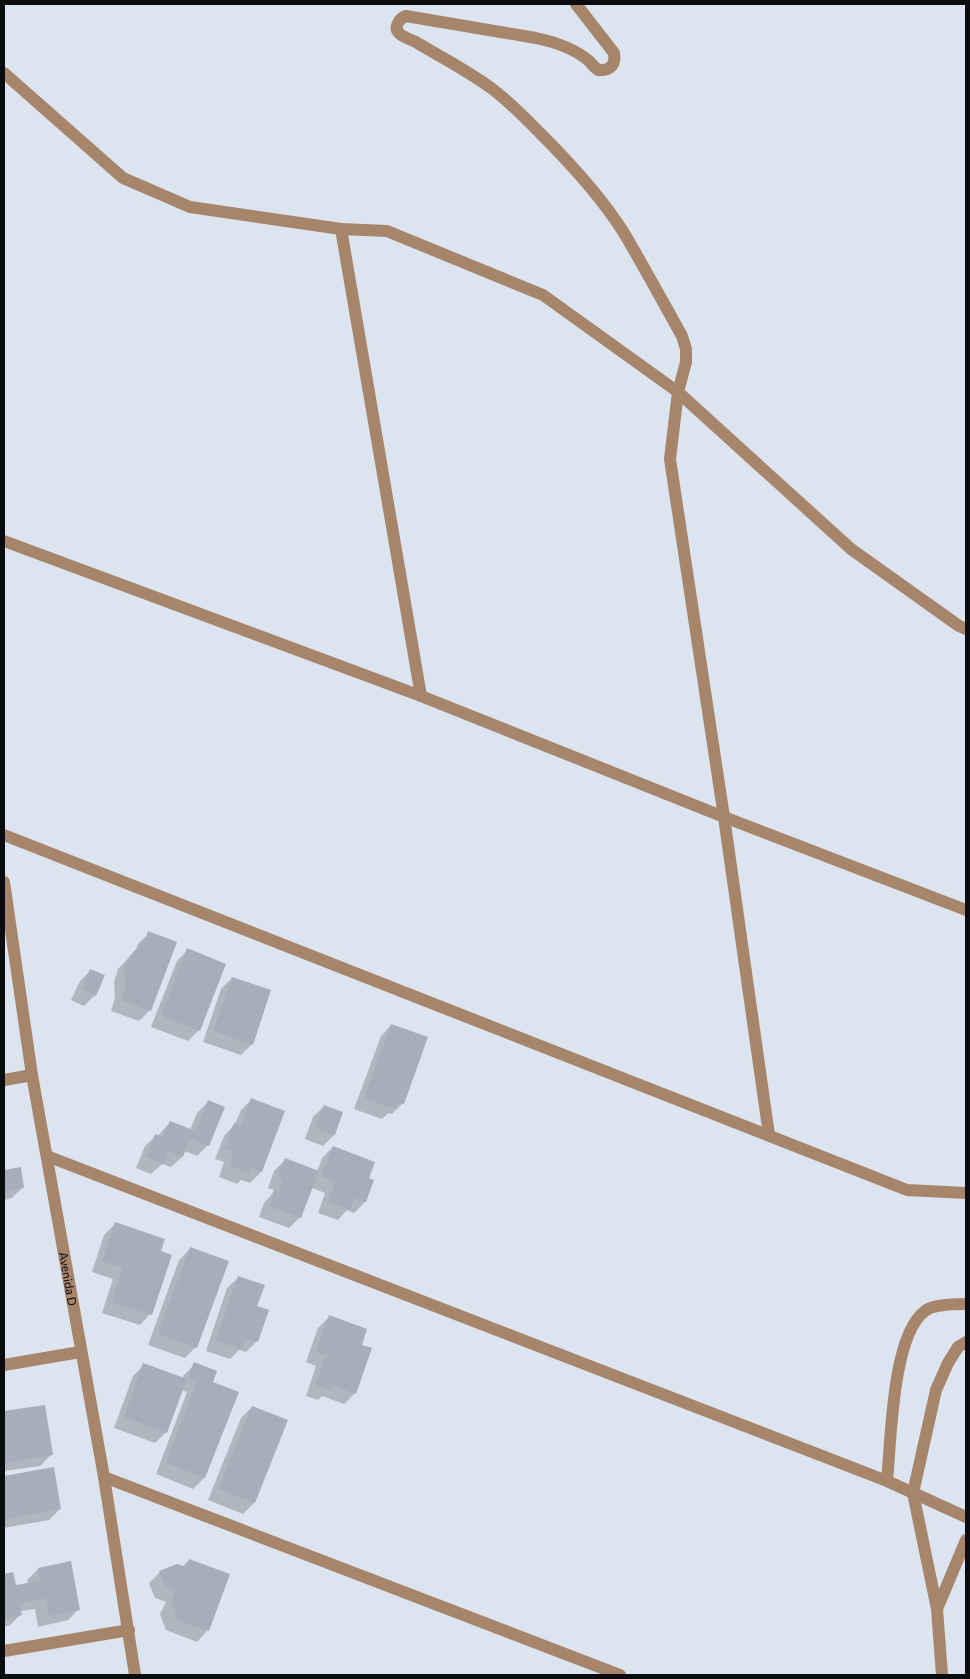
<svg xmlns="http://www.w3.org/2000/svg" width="970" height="1679" viewBox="0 0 970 1679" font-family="Commissioner,sans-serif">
	<rect width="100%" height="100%" fill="#dce4f0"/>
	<g fill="#0003">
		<path d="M149,933L150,1010L139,1021L111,1011L115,998L114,982L118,969L136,950L138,944Z"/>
		<path d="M188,950L199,1030L188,1041L151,1027L177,961Z"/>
		<path d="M91,970L95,995L84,1006L71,1000L80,981Z"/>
		<path d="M232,978L252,1044L241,1055L203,1042L221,989Z"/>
		<path d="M391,1025L403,1103L392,1114L388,1113L382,1119L354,1109L381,1036Z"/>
		<path d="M251,1100L283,1112L261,1172L250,1183L241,1180L237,1184L219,1177L224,1162L215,1159L224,1136L235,1124L241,1110Z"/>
		<path d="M208,1102V1145L197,1156L184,1151L182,1157L171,1167L162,1164L151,1174L136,1168L145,1146L156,1136H158L170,1122L190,1130L197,1113Z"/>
		<path d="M324,1106L341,1113L334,1135L323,1146L305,1139L313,1117Z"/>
		<path d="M333,1147L367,1179L372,1181L365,1202L354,1213L347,1210L338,1220L318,1213L325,1193L312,1188L300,1217L289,1228L259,1217L264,1203L272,1194L274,1190L268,1188L274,1171L285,1160L317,1172L322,1158Z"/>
		<path d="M20,1168L23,1187L12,1198L4,1200V1171Z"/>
		<path d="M115,1224L159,1252L150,1314L140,1325L102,1313L113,1279L92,1272L104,1235Z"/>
		<path d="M190,1249L196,1347L185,1358L148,1345L179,1260Z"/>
		<path d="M238,1278L256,1307L257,1341L246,1352L239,1350L230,1359L206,1351L227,1288Z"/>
		<path d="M329,1317L360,1346L355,1393L344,1404L322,1396L318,1400L306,1396L316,1366L306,1362L318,1328Z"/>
		<path d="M195,1364L212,1383L237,1393L204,1478L193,1489L156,1474L187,1392L182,1390L166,1432L155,1443L114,1428L133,1376L144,1365L182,1379L184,1375Z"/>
		<path d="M44,1406L51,1455L40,1466L4,1471V1412Z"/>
		<path d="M252,1407L254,1503L243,1514L208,1500L241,1418Z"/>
		<path d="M53,1468L60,1509L49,1520L4,1528V1477Z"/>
		<path d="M189,1560L228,1574L207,1631L197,1642L166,1630L160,1614L166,1602L155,1598L149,1583L160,1572L182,1567Z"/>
		<path d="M38,1569L79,1609L68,1620L38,1627L35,1609L20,1611L21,1614L10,1625L4,1627V1575L12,1574L15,1587L28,1584L27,1580Z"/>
	</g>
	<g fill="#a7aeba">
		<path d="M148,931L177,942L151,1011L121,1000L126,986L124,970L129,957L146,938Z"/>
		<path d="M187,948L226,964L200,1031L161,1016Z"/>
		<path d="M90,969L105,975L96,996L82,989Z"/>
		<path d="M232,977L271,990L253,1045L213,1031Z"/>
		<path d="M391,1024L428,1037L404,1104L397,1102L394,1109L364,1098Z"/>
		<path d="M251,1098L285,1111L262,1172L251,1168L249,1173L229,1166L234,1151L225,1148L234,1123L241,1125Z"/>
		<path d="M208,1100L225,1107L209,1146L190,1138L183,1157L168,1151L163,1164L146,1157L155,1134L163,1137L170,1121L196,1131Z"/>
		<path d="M324,1105L343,1112L335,1135L315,1128Z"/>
		<path d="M333,1146L375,1162L369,1178L374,1180L366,1202L354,1198L350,1210L328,1202L335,1182L321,1176Z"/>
		<path d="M285,1158L319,1171L301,1218L269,1206L275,1190L279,1192L284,1179L278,1177Z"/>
		<path d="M21,1167L24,1188L4,1191V1170Z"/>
		<path d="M115,1222L165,1239L161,1251L172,1255L152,1315L112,1302L123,1268L102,1261Z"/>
		<path d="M190,1247L229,1261L197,1348L158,1334Z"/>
		<path d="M238,1276L265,1285L257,1306L269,1310L258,1342L246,1338L242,1349L216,1341Z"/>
		<path d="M329,1315L367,1329L362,1345L372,1348L356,1394L332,1385L330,1390L316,1385L326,1355L316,1352Z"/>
		<path d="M194,1362L217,1371L213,1382L239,1392L205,1478L166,1463L197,1381L188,1377Z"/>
		<path d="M143,1363L187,1379L167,1433L124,1417Z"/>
		<path d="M45,1405L53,1455L4,1463V1411Z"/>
		<path d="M252,1406L288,1420L255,1503L218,1489Z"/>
		<path d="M54,1467L61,1509L4,1519V1476Z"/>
		<path d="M189,1559L230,1574L209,1631L177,1620L171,1602L176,1591L166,1587L159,1571L177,1564L186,1567Z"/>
		<path d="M71,1561L80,1610L49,1616L45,1598L20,1603L22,1615L4,1619V1574L13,1572L16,1585L40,1581L38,1568Z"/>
	</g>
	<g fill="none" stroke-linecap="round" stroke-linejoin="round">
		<g stroke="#a6856b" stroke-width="12">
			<path d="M576,4L614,53C616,65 610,71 598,70C594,67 592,64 589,61C574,48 555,42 536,38L406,16C400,18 393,27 399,33C403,38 414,40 419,44C443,58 468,71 491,88C509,101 525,118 541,134C570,163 602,198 624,233C644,267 663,302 682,336L686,349V362L678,392L670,459L724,817L769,1135"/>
			<path d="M4,73L123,178L190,207L341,229L387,231L543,295L678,392L851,549L959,626L966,629"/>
			<path d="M341,229L421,696"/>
			<path d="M4,541L421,696L724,817L966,910"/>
			<path d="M4,835L907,1190L966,1193"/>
			<path id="s1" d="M4,882L32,1075L104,1477L135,1675"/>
			<path d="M4,1080L32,1075"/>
			<path d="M47,1156L887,1481L966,1517"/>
			<path d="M4,1365L80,1352"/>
			<path d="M104,1477L620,1675"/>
			<path d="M887,1481C891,1441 892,1335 925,1311C933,1304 956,1304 966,1304"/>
			<path d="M937,1609L966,1540"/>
			<path d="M4,1651L129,1630"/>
			<path d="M942,1675L937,1609L913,1493L936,1390L948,1363L958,1347L966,1342"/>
		</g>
	</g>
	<g text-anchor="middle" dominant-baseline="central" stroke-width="4" stroke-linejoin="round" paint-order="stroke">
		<g font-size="12" fill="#0a0c10" stroke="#fff">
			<text stroke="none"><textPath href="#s1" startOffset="402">Avenida D</textPath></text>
		</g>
	</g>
	<rect width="970" height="1679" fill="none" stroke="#0a0c10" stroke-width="10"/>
</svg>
